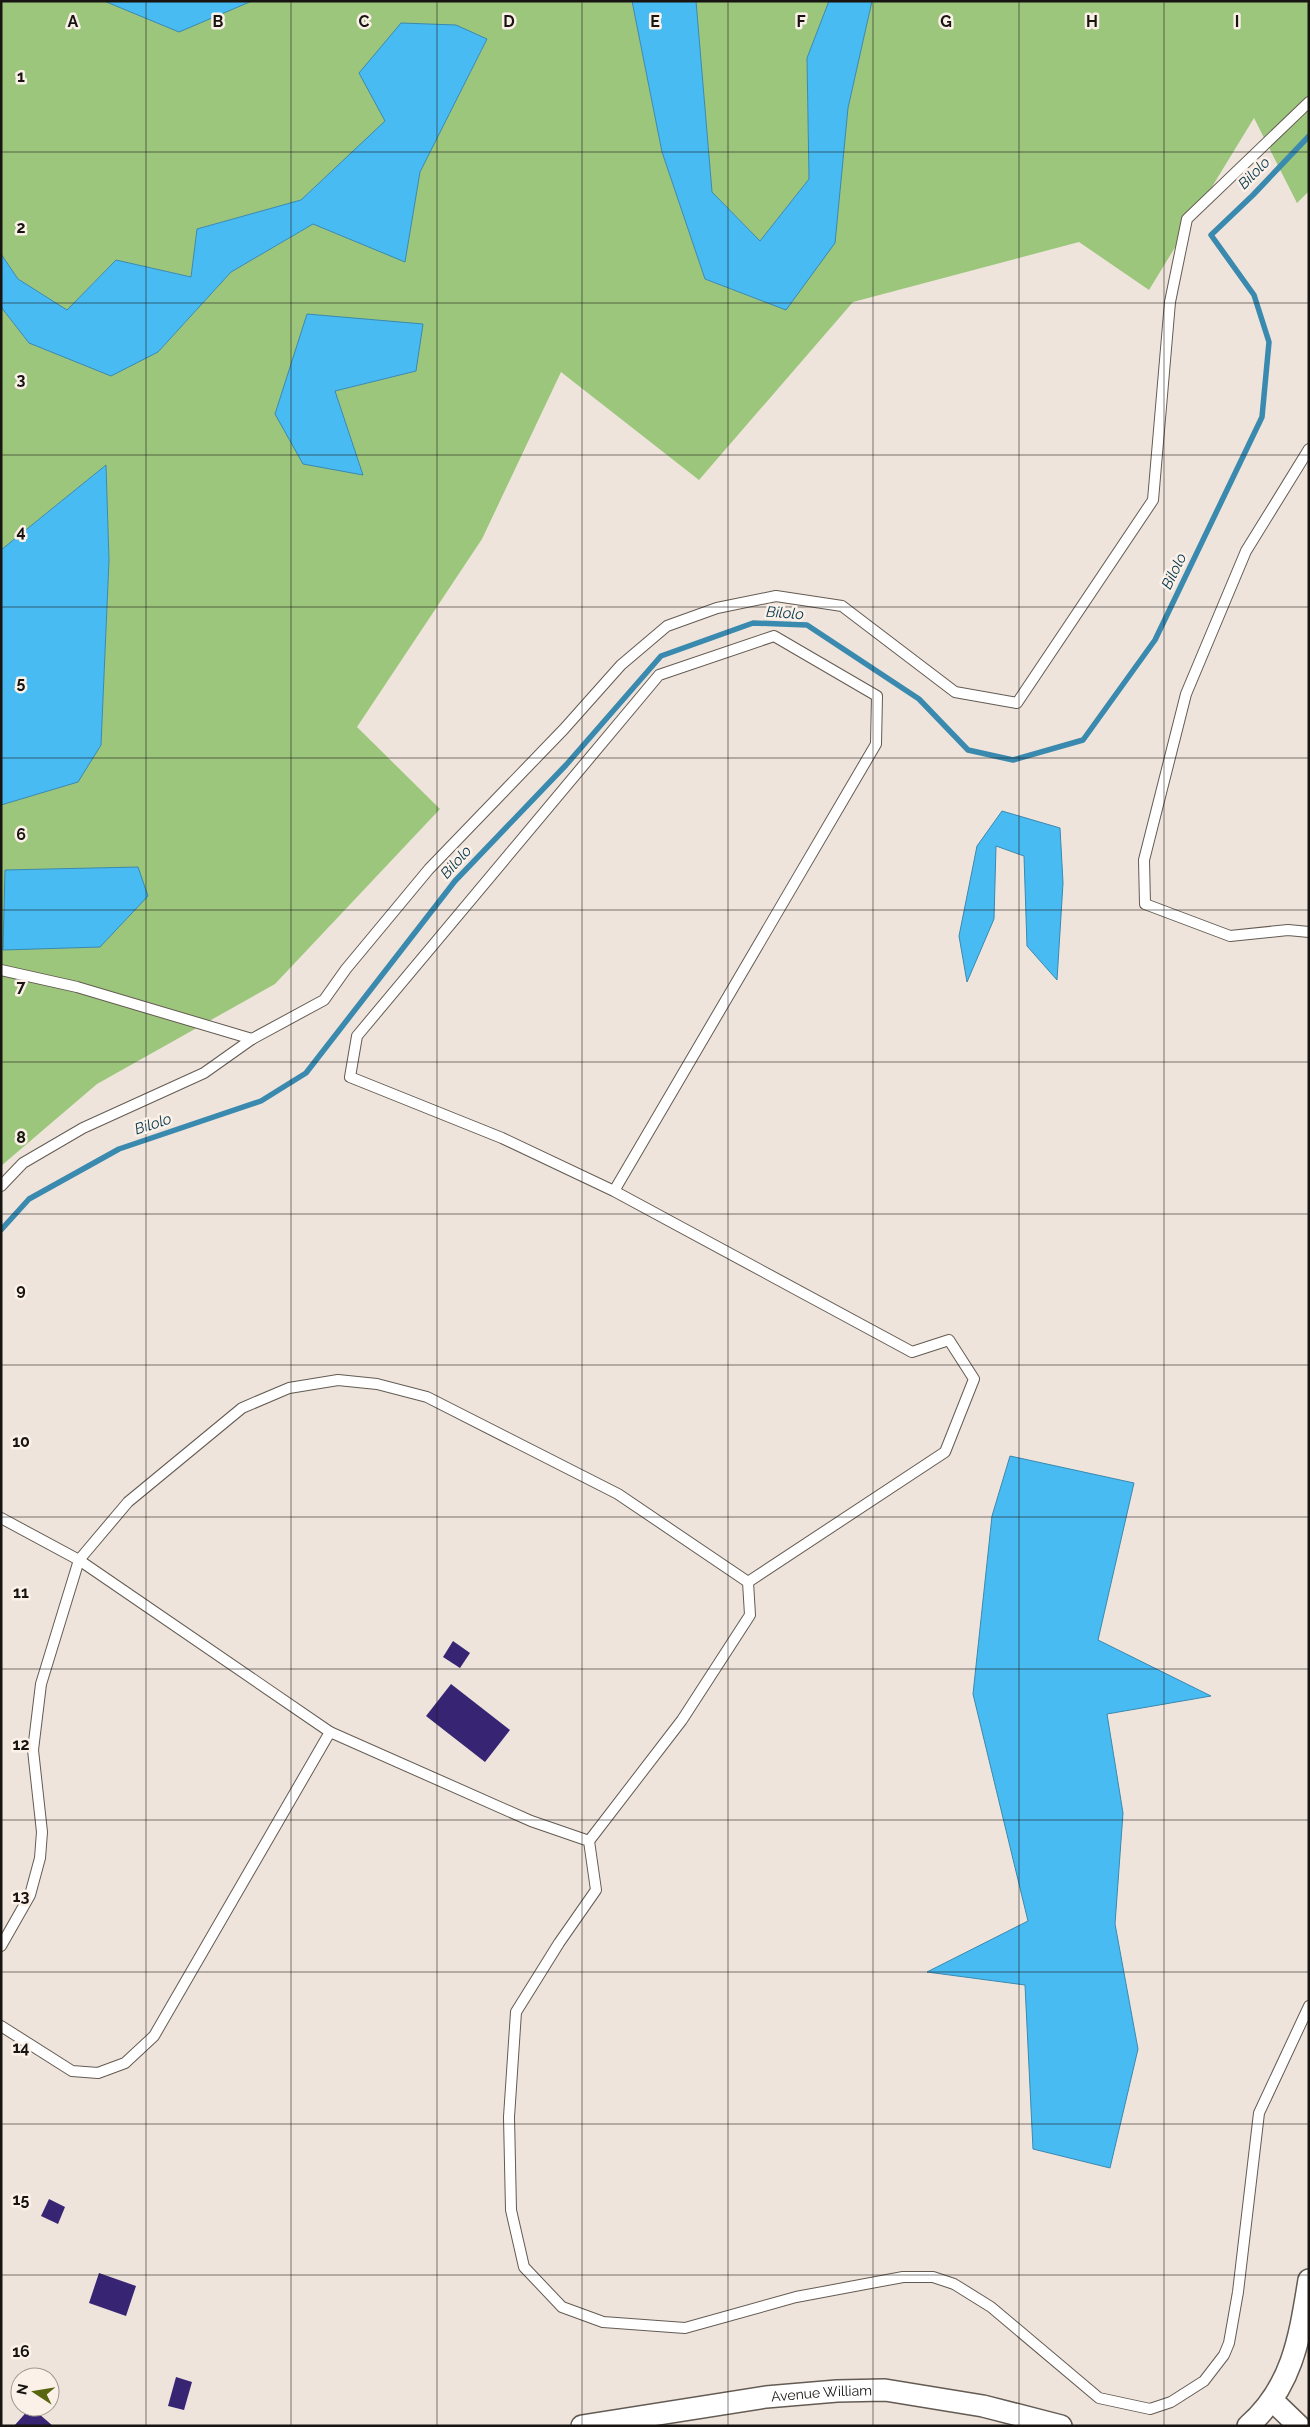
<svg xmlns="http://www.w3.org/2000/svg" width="1310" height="2427" viewBox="0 0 1310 2427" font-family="Raleway,sans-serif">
	<rect width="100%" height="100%" fill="#eee4db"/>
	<g fill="#9cc67c" fill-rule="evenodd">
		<path d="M1,1H104L179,31L252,1H632L662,152L705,279L786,310L848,108L872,1H1309V191L1297,203L1254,118L1149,290L1079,242L853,302L699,480L561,372L482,539L357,727L440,809L275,984L97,1084L1,1166V805L77,782L101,745L109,560L106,465L1,550V307L29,343L158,352L231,272L313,224L405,261L420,172L487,39L386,121L301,200L197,229L191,277L116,260L67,310L18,279L1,254ZM307,314L416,371L335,391Z"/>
		<path d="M696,1H829L807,58L809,179L760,241L712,192Z"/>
	</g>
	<g fill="#49bbf3" stroke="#3a89af">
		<path d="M104,1H252L179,32Z"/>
		<path d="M632,1H696L712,192L760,241L809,179L807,58L829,1H872L848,108L835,243L786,310L705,279L662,152Z"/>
		<path d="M401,23L456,25L487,39L420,172L405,262L313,224L231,272L158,352L111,376L29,343L1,307V254L18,279L67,310L116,260L191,277L197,229L301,200L385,121L359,73Z"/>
		<path d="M307,314L423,324L416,371L335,391L363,475L303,464L275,414Z"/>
		<path d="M106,465L109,560L101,745L78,782L1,805V550Z"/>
		<path d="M1002,811L1060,828L1063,883L1057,980L1027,946L1024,856L996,846L994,919L967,982L959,936L977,846Z"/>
		<path d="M138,867L148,896L100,947L3,950L5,870Z"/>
		<path d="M1010,1456L1134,1483L1098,1640L1211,1696L1107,1714L1123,1813L1115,1924L1138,2049L1110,2168L1033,2149L1025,1985L927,1972L1028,1921L973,1694L992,1516Z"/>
	</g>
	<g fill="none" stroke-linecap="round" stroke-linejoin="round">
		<path stroke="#3a89af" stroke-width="5.5" d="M1,1230L29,1199L119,1149L261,1101L306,1073L455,881L566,765L661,656L753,623L807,625L919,699L968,750L1013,760L1083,740L1155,640L1262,417L1269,342L1254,295L1211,235L1253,195L1309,136"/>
	</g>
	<g fill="#372574">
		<path d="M453,1641L470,1653L460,1668L443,1657Z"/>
		<path d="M451,1684L510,1730L485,1762L426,1716Z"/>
		<path d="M49,2199L65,2207L58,2224L41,2216Z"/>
		<path d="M99,2273L136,2286L126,2316L89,2303Z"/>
		<path d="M176,2377L192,2382L184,2410L168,2406Z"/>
		<path d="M31,2407L53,2426H14Z"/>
	</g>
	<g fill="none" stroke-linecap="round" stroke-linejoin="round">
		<defs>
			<g id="service">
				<path d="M1309,449L1246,551L1186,694L1144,860L1145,904L1230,936L1288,930L1309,932"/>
				<path d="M1,970L77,987L252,1039"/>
				<path d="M1,1186L23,1163L83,1128L204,1073L252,1039L324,1000L346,969L429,869L564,729L621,665L667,626L717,608L776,596L842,606L955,692L1017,703L1153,500L1170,302L1187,219L1309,102"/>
				<path d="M614,1191L876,744L877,696L774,636L659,675L357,1036L350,1077L502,1138L614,1191L912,1352L949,1340L974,1379L945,1452L748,1582"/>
				<path d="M1,1518L79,1560L330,1732L531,1821L589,1841L596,1890L559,1943L516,2012L509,2117L511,2210L524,2267L562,2307L603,2322L685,2328L796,2297L903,2277H933L954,2284L991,2307L1099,2398L1150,2409L1171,2402L1204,2381L1224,2355L1229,2343L1238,2292L1259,2113L1309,2006"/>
				<path d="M1,1946L30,1895L40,1858L42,1832L33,1750L41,1684L79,1560L128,1502L242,1408L289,1388L338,1380L377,1384L427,1397L618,1494L748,1582L750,1615L682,1720L589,1841"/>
				<path d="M1,2026L72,2071L98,2073L125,2063L154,2036L330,1732"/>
			</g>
			<g id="minor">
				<path d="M1272,2400L1299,2426"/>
				<path id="s1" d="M582,2426L766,2397L837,2391L885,2390L983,2406L1061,2426"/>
				<path d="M1248,2426C1293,2387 1300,2335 1309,2280"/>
			</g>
		</defs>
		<use href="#service" stroke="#645b53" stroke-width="12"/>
		<use href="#minor" stroke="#645b53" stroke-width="24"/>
		<use href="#service" stroke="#fff" stroke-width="10"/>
		<use href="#minor" stroke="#fff" stroke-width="21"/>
	</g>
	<path fill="none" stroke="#171411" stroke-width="1" stroke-opacity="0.55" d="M146,1V2426M291,1V2426M437,1V2426M582,1V2426M728,1V2426M873,1V2426M1019,1V2426M1164,1V2426M1,152H1309M1,303H1309M1,455H1309M1,607H1309M1,758H1309M1,910H1309M1,1062H1309M1,1214H1309M1,1365H1309M1,1517H1309M1,1669H1309M1,1820H1309M1,1972H1309M1,2124H1309M1,2275H1309"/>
	<g text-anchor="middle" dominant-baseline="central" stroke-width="5" stroke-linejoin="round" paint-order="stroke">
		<g font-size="14" fill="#171411" stroke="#fbf1e8">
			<text stroke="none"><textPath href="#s1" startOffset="242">Avenue William</textPath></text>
		</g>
		<g font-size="15" font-style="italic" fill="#02364c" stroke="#fbf1e8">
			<text transform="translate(1254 173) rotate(-45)">Bilolo</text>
			<text transform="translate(1174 571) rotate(-64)">Bilolo</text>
			<text transform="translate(785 613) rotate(4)">Bilolo</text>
			<text transform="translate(456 862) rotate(-48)">Bilolo</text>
			<text transform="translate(153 1124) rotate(-18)">Bilolo</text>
		</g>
	</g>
	<g font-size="16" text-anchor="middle" font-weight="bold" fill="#171411" stroke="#fbf1e8" stroke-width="5" stroke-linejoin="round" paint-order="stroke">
		<text x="73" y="27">A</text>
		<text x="218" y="27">B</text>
		<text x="364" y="27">C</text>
		<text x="509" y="27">D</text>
		<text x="655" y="27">E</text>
		<text x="801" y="27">F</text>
		<text x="946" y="27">G</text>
		<text x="1092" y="27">H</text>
		<text x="1237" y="27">I</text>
		<text x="21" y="82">1</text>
		<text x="21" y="233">2</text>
		<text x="21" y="385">3</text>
		<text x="21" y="537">4</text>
		<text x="21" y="688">5</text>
		<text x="21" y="840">6</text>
		<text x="21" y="992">7</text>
		<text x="21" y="1143">8</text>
		<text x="21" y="1295">9</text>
		<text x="21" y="1447">10</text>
		<text x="21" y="1598">11</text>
		<text x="21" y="1750">12</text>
		<text x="21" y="1902">13</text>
		<text x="21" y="2053">14</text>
		<text x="21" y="2205">15</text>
		<text x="21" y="2357">16</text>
	</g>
	<rect width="1310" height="2427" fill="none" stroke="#171411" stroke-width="5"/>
	<g transform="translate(35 2392) rotate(282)"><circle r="24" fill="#fbf1e8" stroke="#a09992"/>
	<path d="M0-4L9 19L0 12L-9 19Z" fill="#58670f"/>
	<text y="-8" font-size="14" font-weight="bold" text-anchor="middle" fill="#171411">N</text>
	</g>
</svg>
